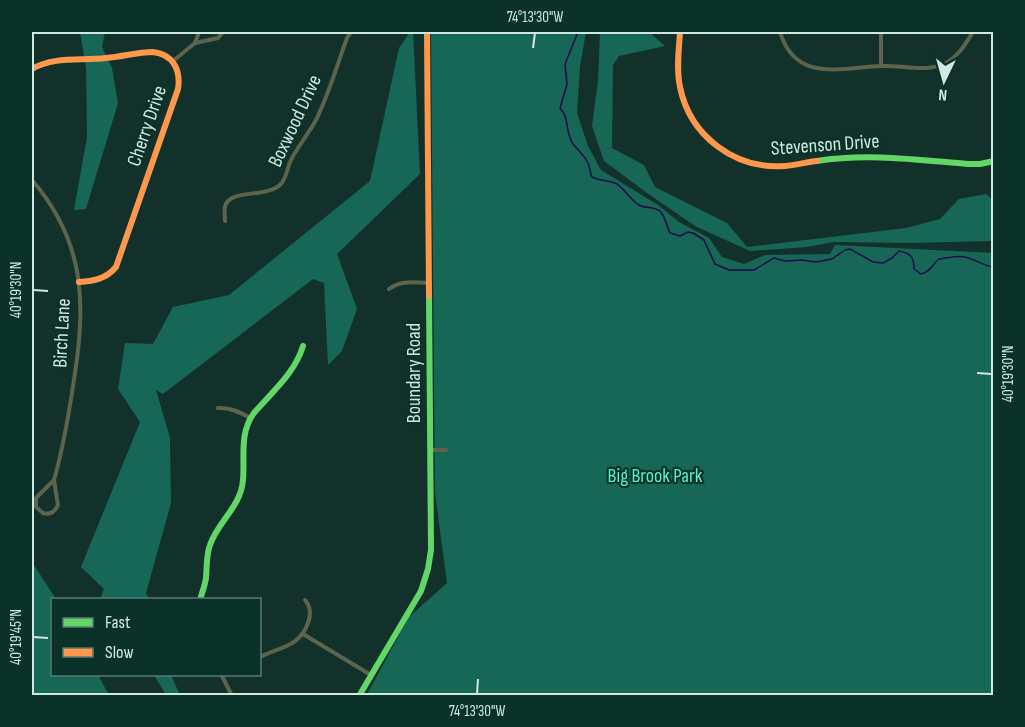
<svg xmlns="http://www.w3.org/2000/svg" width="1025" height="727" viewBox="0 0 1025 727" font-family="'Sofia Sans Condensed',sans-serif">
	<rect width="100%" height="100%" fill="#13312b"/>
	<g fill="#166756">
		<path d="M80,32H105L102,47L112,68L118,103L86,209L74,210L87,137L86,68Z"/>
		<path d="M410,32H413L420,174L337,254L357,309L342,351L328,365L324,283L313,279L163,394L156,390L170,438L171,503L146,593L149,599H100L104,589L81,567L140,422L118,389L125,343L153,344L173,307L229,295L370,181L399,48Z"/>
		<path d="M431,32H586L580,66L577,113L588,146L601,170L658,205L679,222L709,238L722,257L744,264L765,255L830,254L835,245L993,253V695L366,696L409,617L447,583L435,493Z"/>
		<path d="M600,32H649L665,46L619,56L613,65L612,148L644,165L655,187L727,223L747,247L906,228L940,219L959,199L986,194L993,200V241L910,243L834,242L806,247L750,251L695,226L647,193L604,161L592,126L598,81Z"/>
		<path d="M32,562L56,599L52,600V674L101,675L99,677L109,695H32Z"/>
		<path d="M154,675H171L180,695H166Z"/>
	</g>
	<g fill="none" stroke-linecap="round" stroke-linejoin="round">
		<path stroke="#230a4c" stroke-width="1.5" d="M578,32L565,64L567,84L560,108C570,119 565,132 573,144C578,150 584,155 588,163C590,168 590,173 592,177C600,181 607,180 615,183C622,185 630,200 639,205C646,209 655,206 661,212C665,217 667,227 670,233L680,236L688,232L693,233L704,240L715,264L729,270H754L774,258L785,261L802,260L816,262L832,259L845,250L850,249L873,262L883,263L892,258L899,251C911,253 914,257 914,269L921,274C931,272 932,264 939,259C947,258 957,255 965,257C975,259 983,266 994,267"/>
		<g stroke="#5d644e" stroke-width="4">
			<path d="M199,32L195,43L218,38L223,32"/>
			<path d="M780,32C796,84 842,67 882,66C903,65 926,73 946,63C959,56 966,43 973,32"/>
			<path d="M173,61L195,43"/>
			<path d="M881,66V32"/>
			<path d="M32,180C87,244 86,307 73,386C68,419 63,449 54,480"/>
			<path d="M225,221C225,217 224,211 225,207C228,188 266,199 281,184C287,177 287,167 292,158C299,145 309,133 316,120C329,94 337,65 347,38L351,32"/>
			<path d="M389,289C401,280 415,282 430,283"/>
			<path d="M218,408C230,407 240,412 250,418"/>
			<path d="M431,450H446"/>
			<path d="M54,480L58,505C55,512 50,515 43,513L36,507V498Z"/>
			<path d="M303,634L371,675"/>
			<path d="M260,657C278,647 299,648 308,623C311,615 311,607 305,600"/>
			<path d="M221,674L232,696"/>
		</g>
		<g stroke="#63d668" stroke-width="6">
			<path d="M817,161C868,153 918,160 968,164H980L994,161"/>
			<path d="M200,600C202,593 205,585 206,578C207,567 206,556 210,545C218,521 241,507 243,480C245,457 239,433 254,413C272,392 295,373 303,346"/>
			<path d="M359,696L421,591L428,569L431,550L429,296"/>
		</g>
		<g stroke="#ff974d" stroke-width="6">
			<path d="M427,32L429,296"/>
			<path d="M680,32C679,50 676,69 680,87C690,136 735,170 785,166C796,165 807,162 817,161"/>
			<path d="M32,69C54,56 81,61 106,58C122,57 137,52 153,52C173,54 181,70 178,89L116,267C106,279 94,281 79,282"/>
		</g>
	</g>
	<path fill="none" stroke="#cfe9e1" stroke-width="2" d="M533,48L535,33M33,290L48,291M977,373L992,374M33,637L48,638M477,694L478,679"/>
	<g text-anchor="middle" dominant-baseline="central" stroke-width="4.5" stroke-linejoin="round" paint-order="stroke">
		<g font-size="20" fill="#cfe9e1" stroke="#0a3229">
			<text transform="translate(295 121) rotate(-65)">Boxwood Drive</text>
			<text transform="translate(147 126) rotate(-71)">Cherry Drive</text>
			<text transform="translate(825 145) rotate(-4)">Stevenson Drive</text>
			<text transform="translate(62 333) rotate(-87)">Birch Lane</text>
			<text transform="translate(414 373) rotate(-90)">Boundary Road</text>
		</g>
		<g font-size="20" fill="#54f4d0" stroke="#0a3229">
			<text x="655" y="476">Big Brook Park</text>
		</g>
	</g>
	<rect width="1025" height="727" fill="none" stroke="#0a3229" stroke-width="66"/>
	<rect x="51" y="598" width="210" height="78" fill="#0a3229" stroke="#597b73" stroke-width="1.5"/>
	<rect x="63" y="618" width="30" height="9" fill="#63d668" stroke="#597b73" stroke-width="1.5"/>
	<text x="105" y="628" font-size="18" fill="#cfe9e1">Fast</text>
	<rect x="63" y="648" width="30" height="9" fill="#ff974d" stroke="#597b73" stroke-width="1.5"/>
	<text x="105" y="658" font-size="18" fill="#cfe9e1">Slow</text>
	<g transform="translate(944 81) rotate(185)" stroke="#0a3229" stroke-width="4.5" paint-order="stroke">
	<path d="M0-4.5L10 22L0 15L-10 22Z" fill="#cfe9e1"/>
	<text y="-9" font-size="16" font-weight="bold" text-anchor="middle" fill="#cfe9e1">N</text>
	</g>
	<rect x="33" y="33" width="959" height="661" fill="none" stroke="#cfe9e1" stroke-width="2"/>
	<g font-size="15" text-anchor="middle" fill="#cfe9e1">
		<text x="535" y="22">74°13'30"W</text>
		<text transform="translate(16 290) rotate(-90)" y="5">40°19'30"N</text>
		<text transform="translate(1008 374) rotate(-90)" y="5">40°19'30"N</text>
		<text transform="translate(16 637) rotate(-90)" y="5">40°19'45"N</text>
		<text x="477" y="716">74°13'30"W</text>
	</g>
</svg>
